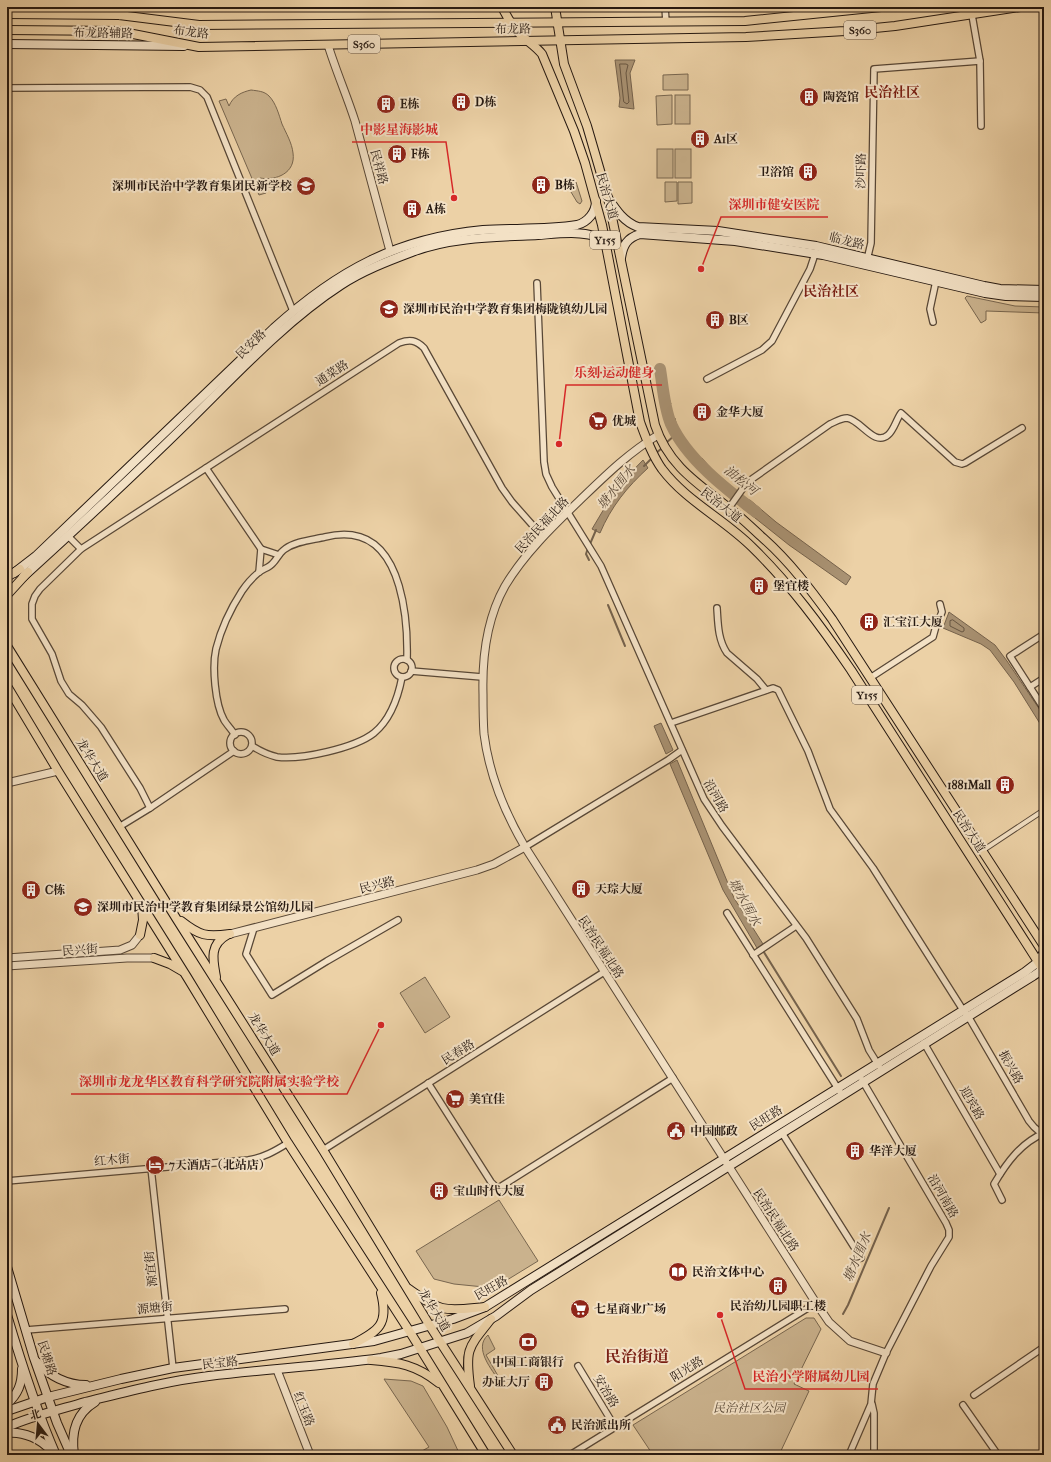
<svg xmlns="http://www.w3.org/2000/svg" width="1051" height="1462" viewBox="0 0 1051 1462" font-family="'IM FELL French Canon','Noto Serif SC',serif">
	<rect width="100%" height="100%" fill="#ecd1a6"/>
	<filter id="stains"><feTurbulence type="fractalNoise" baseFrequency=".005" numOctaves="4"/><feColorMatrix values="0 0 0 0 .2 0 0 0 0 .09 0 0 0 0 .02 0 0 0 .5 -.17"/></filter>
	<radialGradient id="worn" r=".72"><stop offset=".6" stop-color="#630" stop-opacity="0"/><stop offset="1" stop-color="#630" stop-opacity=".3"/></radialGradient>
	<g fill="#cab28d" stroke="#78664f">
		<path d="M688,74V90H663V75Z"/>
		<path d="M251,90C258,91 264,91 269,96C276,103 279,115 282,124C286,133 292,143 293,153C296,173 276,181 260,178L266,193L259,195L219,101L226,99L229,106C233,96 242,92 251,90Z"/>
		<path d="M672,95V124L657,125L656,96Z"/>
		<rect x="675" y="95" width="15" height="29"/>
		<rect x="657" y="149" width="16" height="29"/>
		<rect x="675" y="149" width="16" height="29"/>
		<path d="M576,182L582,201L580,204L577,202L568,187L572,183Z"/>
		<path d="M665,182H677V201L665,202Z"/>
		<path d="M678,182H692V203L678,204Z"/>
		<path d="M967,296L1015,306L1044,307V313L986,311V320L981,323L965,298Z"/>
		<path d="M425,977L450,1017L425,1033L400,993Z"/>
		<path d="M499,1200L538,1261L494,1288L454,1284L434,1279L416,1251Z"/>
		<path d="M806,1318H814L821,1329L794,1384L809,1391L779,1455H653L633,1425Z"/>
		<path d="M488,1335L495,1349L486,1355L501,1381L500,1382C492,1370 473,1348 488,1335Z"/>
		<path d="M384,1379L411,1381L423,1386L447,1427L460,1455H415L429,1447Z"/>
	</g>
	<g fill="#a99273" stroke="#75624c">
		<path d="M615,60H635L630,73L634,109L619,107L620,98Z"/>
		<path d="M664,368L667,392L671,404L661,407L656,371Z"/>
		<path d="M675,418C677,430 684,441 692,449L685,455L676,442L665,421Z"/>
		<path d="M702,458L718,477L734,490L728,495L694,464Z"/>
		<path d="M643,460L648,468C627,487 611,507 600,533L592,529L617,487Z"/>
		<path d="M745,500H750L776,522L851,577L846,585L789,545L740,506Z"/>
		<path d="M949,612L995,645L1007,661L1044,716V730L1014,682L990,650L981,644L943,628Z"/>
		<path d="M661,723L673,750L666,754L654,726Z"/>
		<path d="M677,760L734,898L763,944L757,948L723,890L670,764Z"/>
	</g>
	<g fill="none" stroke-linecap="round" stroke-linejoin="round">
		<g stroke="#685642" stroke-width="1">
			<path d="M620,64H626L628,65L626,73L629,102L627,104L624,102Z"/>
			<path d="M953,620L964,628V631L962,632L950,626V621Z"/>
		</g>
		<g stroke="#75624c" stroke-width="2">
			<path d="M666,443L675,435"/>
			<path d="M655,454L662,448"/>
			<path d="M644,466L652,458"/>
			<path d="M590,544L596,530"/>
			<path d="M588,548L586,554L589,560"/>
			<path d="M608,605L625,646"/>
			<path d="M762,949L841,1076"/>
			<path d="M843,1314L848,1305L889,1208"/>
		</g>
		<path stroke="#a99273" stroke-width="12" d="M660,369C663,387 664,407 671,424C687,459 726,489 756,512"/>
		<defs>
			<path id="pedestrian" d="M982,851L1044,810"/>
			<g id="minor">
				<path d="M665,7L666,22"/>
				<path d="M972,15L980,61L981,126"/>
				<path d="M7,88L190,87L200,90L207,97L293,311"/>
				<path d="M867,260L871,243L874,69L980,61"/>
				<path d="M537,283L544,462L546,474L552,487L601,566L704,799L722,826L806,938L857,1019L869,1050L879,1066"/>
				<path d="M933,322L930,309L936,281"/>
				<path d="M707,379L762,350L772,341L810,269L815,254"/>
				<path d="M206,468L261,549L279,555"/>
				<path d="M729,508L746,484L752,479L830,424C835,422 841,418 847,418C861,420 874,447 888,435C894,430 896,420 901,413L955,462L962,464L965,463L1022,428"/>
				<path d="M68,536L81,549L399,343C410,339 416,340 424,348L502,488L512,502L543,537"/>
				<path d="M81,549L40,589L35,596L32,604V619L52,654L61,681L69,694L82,705L101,727L140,788L150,808"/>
				<path d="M259,572L261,549"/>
				<path d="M717,608C718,624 718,640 727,653L757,679L766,690"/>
				<path d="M1044,634L1010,656L1044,709"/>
				<circle cx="403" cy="668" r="9"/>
				<path d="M411,671L482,677"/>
				<path d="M870,678L933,637L936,626L942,612L940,604"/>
				<path d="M1030,687L1044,678"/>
				<path d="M671,723L773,688L778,690L808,751L830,809L873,868L963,1010L968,1016L1029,1121L1034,1127L1042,1134"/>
				<circle cx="241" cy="743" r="11"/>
				<path d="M235,735C232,730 227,725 224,720C215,704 212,667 216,649C221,629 231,608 242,591C246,585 252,578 258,573C262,569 269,568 273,563C277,559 279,553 285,549C296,541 312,540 325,537C333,535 344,534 352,535C403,542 408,622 407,660"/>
				<path d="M252,746C260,751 268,755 277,757C301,760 355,748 374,733C391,719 398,698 402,677"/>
				<path d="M119,827L150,808L234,751"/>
				<path d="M525,847L668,760L682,750"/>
				<path d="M727,913L842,1095"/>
				<path d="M254,928L246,954L272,995L327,961L398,920"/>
				<path d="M753,955L796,926"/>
				<path d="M924,1043L1000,1174"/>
				<path d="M428,1083L491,1182L496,1187H500L673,1078"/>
				<path d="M782,1133L861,1258"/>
				<path d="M323,1150L604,972"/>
				<path d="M151,1168L173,1368"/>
				<path d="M7,1181L248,1160C263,1158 275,1151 288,1143"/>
				<path d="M1002,1200L994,1184C1007,1162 1021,1143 1044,1133"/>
				<path d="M26,1330L285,1309"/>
				<path d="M578,1366L615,1427"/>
				<path d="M974,1395L1044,1347"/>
				<path d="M872,1404L874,1413V1455"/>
				<path d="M963,1405L998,1455"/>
				<path d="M570,1455L816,1303"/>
				<path d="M849,1455L871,1404L873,1384L886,1353L931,1266L949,1237V1230L946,1223L862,1080"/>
			</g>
			<g id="tertiary">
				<path d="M328,45C336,71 347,96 355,121L390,251"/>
				<path d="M658,435C628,453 604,477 579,501C553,526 524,554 505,586C487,618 482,657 483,694C483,707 483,720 484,734C489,774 505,813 525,847L816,1303L829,1322L850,1341L886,1353"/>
				<path d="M7,783L58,771"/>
				<path d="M230,934L477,870L494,864L525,847"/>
				<path d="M7,958L120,950L132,945L140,935"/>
				<path d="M7,966L127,958H154"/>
				<path d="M277,1370L310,1455"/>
			</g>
			<g id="secondary">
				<path d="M98,7L119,15"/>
				<path d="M7,44L184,46"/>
				<path d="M608,198C616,210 624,222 638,227L718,231L816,246L984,286L1000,289L1044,290"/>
				<path d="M621,258C623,245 627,238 640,234L735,241L823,255L985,293L1006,296L1044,297"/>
				<path d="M14,573L36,556L274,328C337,271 397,238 483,230C514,228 546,230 577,225C588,222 596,212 596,201"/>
				<path d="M23,577C78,527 132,477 185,425C233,378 284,322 341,285C362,271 388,261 412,252C451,237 497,237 538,235C555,234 596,228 606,244"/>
				<path d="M7,1267L34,1358L57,1423L71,1455"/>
				<path d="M7,1315C21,1362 36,1410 56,1455"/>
				<path d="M37,1362C49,1376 67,1385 86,1385"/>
				<path d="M7,1404C18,1394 22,1384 22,1369"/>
				<path d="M7,1411L48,1397L121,1379L173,1368L374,1341L453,1319L485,1307L1025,972L1038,962L1044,952"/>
				<path d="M7,1427C32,1416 58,1410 85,1402C126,1392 167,1381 209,1376C266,1369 324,1366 381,1358L401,1354L467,1333L496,1316L531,1290L1033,976L1039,972L1044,965"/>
				<path d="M7,1433C23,1431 42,1439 52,1452"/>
				<path d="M74,1455C71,1433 75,1414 95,1402"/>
			</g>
			<g id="primary">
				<path d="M502,7C507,16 511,25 518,32C525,40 535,45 542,54L574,131L585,163L602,225L640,422C646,438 652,455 662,469C686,501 724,519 752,547C790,584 821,626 851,670L1044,971"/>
				<path d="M555,7L564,64L587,126L608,198L655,425C668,465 697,483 729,508C741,517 752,528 763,538C790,562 811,590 832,619L1044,946"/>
				<path d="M7,14L119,15L199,25L745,21L881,7"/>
				<path d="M7,30L118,31L199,47L746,37L845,31L895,26L1020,7"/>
				<path d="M7,577L20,569"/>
				<path d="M7,595L28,572"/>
				<path d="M7,646L176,918L323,1150L430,1326L513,1455"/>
				<path d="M7,686L58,771L187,977L288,1143L410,1332L486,1455"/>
				<path d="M181,921C200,936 206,937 230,934"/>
				<path d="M140,935L143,920L142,906"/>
				<path d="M154,958L170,964L182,971"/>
				<path d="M216,977C213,960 209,945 227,935"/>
				<path d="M409,1289C419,1296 430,1305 442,1308C455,1311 471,1308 485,1307"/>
				<path d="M353,1344C379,1331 389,1324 381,1293"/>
				<path d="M371,1360C399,1362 416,1365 439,1383"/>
				<path d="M470,1386C465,1349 468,1348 491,1319"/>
			</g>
		</defs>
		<use href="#pedestrian" stroke="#584736" stroke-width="6"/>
		<use href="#minor" stroke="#584736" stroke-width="8"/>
		<use href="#tertiary" stroke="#584736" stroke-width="9"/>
		<use href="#secondary" stroke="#261911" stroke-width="10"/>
		<use href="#primary" stroke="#261911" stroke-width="10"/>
		<use href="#pedestrian" stroke="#f3e1c5" stroke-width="4"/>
		<use href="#minor" stroke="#f3e1c5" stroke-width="5.5"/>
		<use href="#tertiary" stroke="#f3e1c5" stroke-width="7"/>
		<use href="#secondary" stroke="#f3e1c5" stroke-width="8"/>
		<use href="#primary" stroke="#ecd1a6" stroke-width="8"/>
	</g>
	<defs>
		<symbol id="building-disc" viewBox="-11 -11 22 22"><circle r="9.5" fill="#8f2418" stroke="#f3e1c5"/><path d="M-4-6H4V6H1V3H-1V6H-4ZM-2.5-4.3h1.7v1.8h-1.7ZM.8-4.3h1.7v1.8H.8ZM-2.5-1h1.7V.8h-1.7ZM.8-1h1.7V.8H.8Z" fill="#fff"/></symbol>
		<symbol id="school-disc" viewBox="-11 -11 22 22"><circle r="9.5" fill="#8f2418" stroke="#f3e1c5"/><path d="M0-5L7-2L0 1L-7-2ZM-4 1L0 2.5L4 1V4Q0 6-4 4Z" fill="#fff"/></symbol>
		<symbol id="supermarket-disc" viewBox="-11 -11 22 22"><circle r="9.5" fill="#8f2418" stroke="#f3e1c5"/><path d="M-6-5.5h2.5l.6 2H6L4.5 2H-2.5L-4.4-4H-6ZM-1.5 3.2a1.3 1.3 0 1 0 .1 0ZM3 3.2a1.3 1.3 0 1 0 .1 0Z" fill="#fff"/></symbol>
		<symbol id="civic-disc" viewBox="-11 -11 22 22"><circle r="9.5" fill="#8f2418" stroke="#f3e1c5"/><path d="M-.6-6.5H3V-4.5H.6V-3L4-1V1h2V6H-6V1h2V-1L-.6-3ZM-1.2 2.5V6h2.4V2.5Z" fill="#fff"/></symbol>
		<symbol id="hotel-disc" viewBox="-11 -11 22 22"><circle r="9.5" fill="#8f2418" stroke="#f3e1c5"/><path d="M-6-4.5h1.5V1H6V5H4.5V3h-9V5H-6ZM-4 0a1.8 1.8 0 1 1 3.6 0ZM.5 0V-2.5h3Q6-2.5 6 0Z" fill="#fff"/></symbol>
		<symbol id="library-disc" viewBox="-11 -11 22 22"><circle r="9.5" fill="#8f2418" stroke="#f3e1c5"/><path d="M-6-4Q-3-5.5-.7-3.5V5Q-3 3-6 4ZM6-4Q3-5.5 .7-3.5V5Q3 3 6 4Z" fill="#fff"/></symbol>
		<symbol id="bank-disc" viewBox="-11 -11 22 22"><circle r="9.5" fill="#8f2418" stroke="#f3e1c5"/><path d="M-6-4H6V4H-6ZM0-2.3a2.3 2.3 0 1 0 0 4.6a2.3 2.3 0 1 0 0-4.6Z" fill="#fff"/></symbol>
	</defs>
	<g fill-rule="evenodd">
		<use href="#building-disc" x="798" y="86" width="22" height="22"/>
		<use href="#building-disc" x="450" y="91" width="22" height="22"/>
		<use href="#building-disc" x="375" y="93" width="22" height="22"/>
		<use href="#building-disc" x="689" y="128" width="22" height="22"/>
		<use href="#building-disc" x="386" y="143" width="22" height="22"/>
		<use href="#building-disc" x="797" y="161" width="22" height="22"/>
		<use href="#building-disc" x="530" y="174" width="22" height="22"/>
		<use href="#school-disc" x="295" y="175" width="22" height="22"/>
		<use href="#building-disc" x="401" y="198" width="22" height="22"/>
		<use href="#school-disc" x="378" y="298" width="22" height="22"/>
		<use href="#building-disc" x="704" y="309" width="22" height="22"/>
		<use href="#building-disc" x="691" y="401" width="22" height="22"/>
		<use href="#supermarket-disc" x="587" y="410" width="22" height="22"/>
		<use href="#building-disc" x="748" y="575" width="22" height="22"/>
		<use href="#building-disc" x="858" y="611" width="22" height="22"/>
		<use href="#building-disc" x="994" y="774" width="22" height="22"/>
		<use href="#building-disc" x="570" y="878" width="22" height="22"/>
		<use href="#building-disc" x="20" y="879" width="22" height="22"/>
		<use href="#school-disc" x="72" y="896" width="22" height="22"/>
		<use href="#supermarket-disc" x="444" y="1088" width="22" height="22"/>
		<use href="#civic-disc" x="665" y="1120" width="22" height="22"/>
		<use href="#building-disc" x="844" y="1140" width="22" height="22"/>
		<use href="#hotel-disc" x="144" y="1154" width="22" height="22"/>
		<use href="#building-disc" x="428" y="1180" width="22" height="22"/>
		<use href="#library-disc" x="667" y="1261" width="22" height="22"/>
		<use href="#building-disc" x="767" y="1275" width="22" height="22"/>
		<use href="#supermarket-disc" x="569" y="1298" width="22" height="22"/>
		<use href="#bank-disc" x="517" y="1331" width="22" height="22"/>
		<use href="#building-disc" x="533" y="1371" width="22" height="22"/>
		<use href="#civic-disc" x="546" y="1414" width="22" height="22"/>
	</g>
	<g text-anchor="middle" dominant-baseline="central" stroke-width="4" stroke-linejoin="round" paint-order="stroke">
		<g fill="#f3e1c5" stroke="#645547" stroke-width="1">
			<rect x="844" y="21" width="32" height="18" rx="3"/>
			<rect x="348" y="35" width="32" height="18" rx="3"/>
			<rect x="590" y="231" width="30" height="18" rx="3"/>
			<rect x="852" y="686" width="30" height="18" rx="3"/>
		</g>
		<g font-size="11" font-weight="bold" fill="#261911">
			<text x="860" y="30">S360</text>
			<text x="364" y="44">S360</text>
			<text x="605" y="240">Y155</text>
			<text x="867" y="695">Y155</text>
		</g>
		<g font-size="12" fill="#261911" stroke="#f3e1c5">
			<text transform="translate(513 29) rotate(-1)">布龙路</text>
			<text transform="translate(191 32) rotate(7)">布龙路</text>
			<text transform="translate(103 33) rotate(1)">布龙路辅路</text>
			<text transform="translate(379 167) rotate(75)">民祥路</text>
			<text transform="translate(861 171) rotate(-89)">沙吓路</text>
			<text transform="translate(607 196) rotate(74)">民治大道</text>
			<text transform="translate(847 241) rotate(14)">临龙路</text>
			<text transform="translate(251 344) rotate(-44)">民安路</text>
			<text transform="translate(332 373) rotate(-33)">通菜路</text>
			<text transform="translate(721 505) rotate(38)">民治大道</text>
			<text transform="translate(542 525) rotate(-47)">民治民福北路</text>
			<text transform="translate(92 760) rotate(58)">龙华大道</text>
			<text transform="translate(716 796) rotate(60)">沿河路</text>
			<text transform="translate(969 831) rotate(57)">民治大道</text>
			<text transform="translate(377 885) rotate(-14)">民兴路</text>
			<text transform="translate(601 947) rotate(57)">民治民福北路</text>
			<text transform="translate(80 950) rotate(-4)">民兴街</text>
			<text transform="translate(264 1034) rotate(58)">龙华大道</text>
			<text transform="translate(458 1052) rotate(-32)">民春路</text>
			<text transform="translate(1011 1067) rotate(61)">振兴路</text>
			<text transform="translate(972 1103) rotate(60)">迎宾路</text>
			<text transform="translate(766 1118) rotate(-32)">民旺路</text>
			<text transform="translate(112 1160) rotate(-5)">红木街</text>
			<text transform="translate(943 1196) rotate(60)">沿河南路</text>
			<text transform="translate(776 1220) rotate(57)">民治民福北路</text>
			<text transform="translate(151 1269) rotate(-96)">源宜街</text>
			<text transform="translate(491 1288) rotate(-29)">民旺路</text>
			<text transform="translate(155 1308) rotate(-5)">源塘街</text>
			<text transform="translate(434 1310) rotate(58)">龙华大道</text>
			<text transform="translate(47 1358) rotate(72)">民塘路</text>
			<text transform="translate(220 1363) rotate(-6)">民宝路</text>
			<text transform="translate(687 1369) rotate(-32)">阳光路</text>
			<text transform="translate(606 1391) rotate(59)">安治路</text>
			<text transform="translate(304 1409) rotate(68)">红玉路</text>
		</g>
		<g font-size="12" font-weight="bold" fill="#261911" stroke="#f3e1c5" text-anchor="start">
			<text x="823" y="97">陶瓷馆</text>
			<text x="475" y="102">D栋</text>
			<text x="400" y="104">E栋</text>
			<text x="714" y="139">A1区</text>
			<text x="411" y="154">F栋</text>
			<text x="794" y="172" text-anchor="end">卫浴馆</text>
			<text x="555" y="185">B栋</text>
			<text x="292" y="186" text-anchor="end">深圳市民治中学教育集团民新学校</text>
			<text x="426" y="209">A栋</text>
			<text x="403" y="309">深圳市民治中学教育集团梅陇镇幼儿园</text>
			<text x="729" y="320">B区</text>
			<text x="716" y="412">金华大厦</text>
			<text x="612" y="421">优城</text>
			<text x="773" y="586">堡宜楼</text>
			<text x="883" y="622">汇宝江大厦</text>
			<text x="991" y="785" text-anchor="end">1881Mall</text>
			<text x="595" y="889">天琮大厦</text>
			<text x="45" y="890">C栋</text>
			<text x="97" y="907">深圳市民治中学教育集团绿景公馆幼儿园</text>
			<text x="469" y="1099">美宜佳</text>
			<text x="690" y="1131">中国邮政</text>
			<text x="869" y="1151">华洋大厦</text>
			<text x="169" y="1165">7天酒店（北站店）</text>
			<text x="453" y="1191">宝山时代大厦</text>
			<text x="692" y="1272">民治文体中心</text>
			<text x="778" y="1306" text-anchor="middle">民治幼儿园职工楼</text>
			<text x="594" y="1309">七星商业广场</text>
			<text x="528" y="1362" text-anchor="middle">中国工商银行</text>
			<text x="530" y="1382" text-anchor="end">办证大厅</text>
			<text x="571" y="1425">民治派出所</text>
		</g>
		<g font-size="12" font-style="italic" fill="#574736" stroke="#f3e1c5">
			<text x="749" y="1408">民治社区公园</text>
		</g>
		<g font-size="13" font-style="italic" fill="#5a4938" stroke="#f3e1c5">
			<text transform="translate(741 480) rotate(39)">油松河</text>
			<text transform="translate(616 487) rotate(-51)">塘水围水</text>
			<text transform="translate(745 902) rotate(61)">塘水围水</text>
			<text transform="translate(857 1257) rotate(-67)">塘水围水</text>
		</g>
		<g font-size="14" font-weight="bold" fill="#7a1f14" stroke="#f3e1c5">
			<text x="892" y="92">民治社区</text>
			<text x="831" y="291">民治社区</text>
		</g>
		<g font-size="16" font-weight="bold" fill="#7a1f14" stroke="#f3e1c5">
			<text x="637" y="1356">民治街道</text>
		</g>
	</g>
	<path fill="none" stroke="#d62828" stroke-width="1.5" d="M454 198L446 142H352M701 269L721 217H828M559 444L566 385H662M381 1025L347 1094H71M720 1315L745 1389H878"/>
	<g fill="#d62828" stroke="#f3e1c5" stroke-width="1.5">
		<circle cx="454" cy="198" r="4"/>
		<circle cx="701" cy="269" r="4"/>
		<circle cx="559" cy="444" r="4"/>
		<circle cx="381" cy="1025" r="4"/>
		<circle cx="720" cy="1315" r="4"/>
	</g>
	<g font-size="13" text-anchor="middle" font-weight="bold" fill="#d62828" stroke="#f3e1c5" stroke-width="4" stroke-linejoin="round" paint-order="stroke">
		<text x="399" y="134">中影星海影城</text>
		<text x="774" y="209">深圳市健安医院</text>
		<text x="614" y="377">乐刻·运动健身</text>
		<text x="209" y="1086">深圳市龙龙华区教育科学研究院附属实验学校</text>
		<text x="811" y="1381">民治小学附属幼儿园</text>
	</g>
	<rect width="1051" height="1462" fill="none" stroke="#ecd1a6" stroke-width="24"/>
	<rect x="8" y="8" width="1035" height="1446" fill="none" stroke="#261911" stroke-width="2"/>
	<rect x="12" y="12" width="1027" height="1438" fill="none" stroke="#261911"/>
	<g transform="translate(38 1424) rotate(344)" stroke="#f3e1c5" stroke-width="3" paint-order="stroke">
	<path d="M0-3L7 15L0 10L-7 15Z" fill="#261911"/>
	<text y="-6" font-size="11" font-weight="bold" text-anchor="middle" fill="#261911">北</text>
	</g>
	<rect width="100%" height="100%" filter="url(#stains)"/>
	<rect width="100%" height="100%" fill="url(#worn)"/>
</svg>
